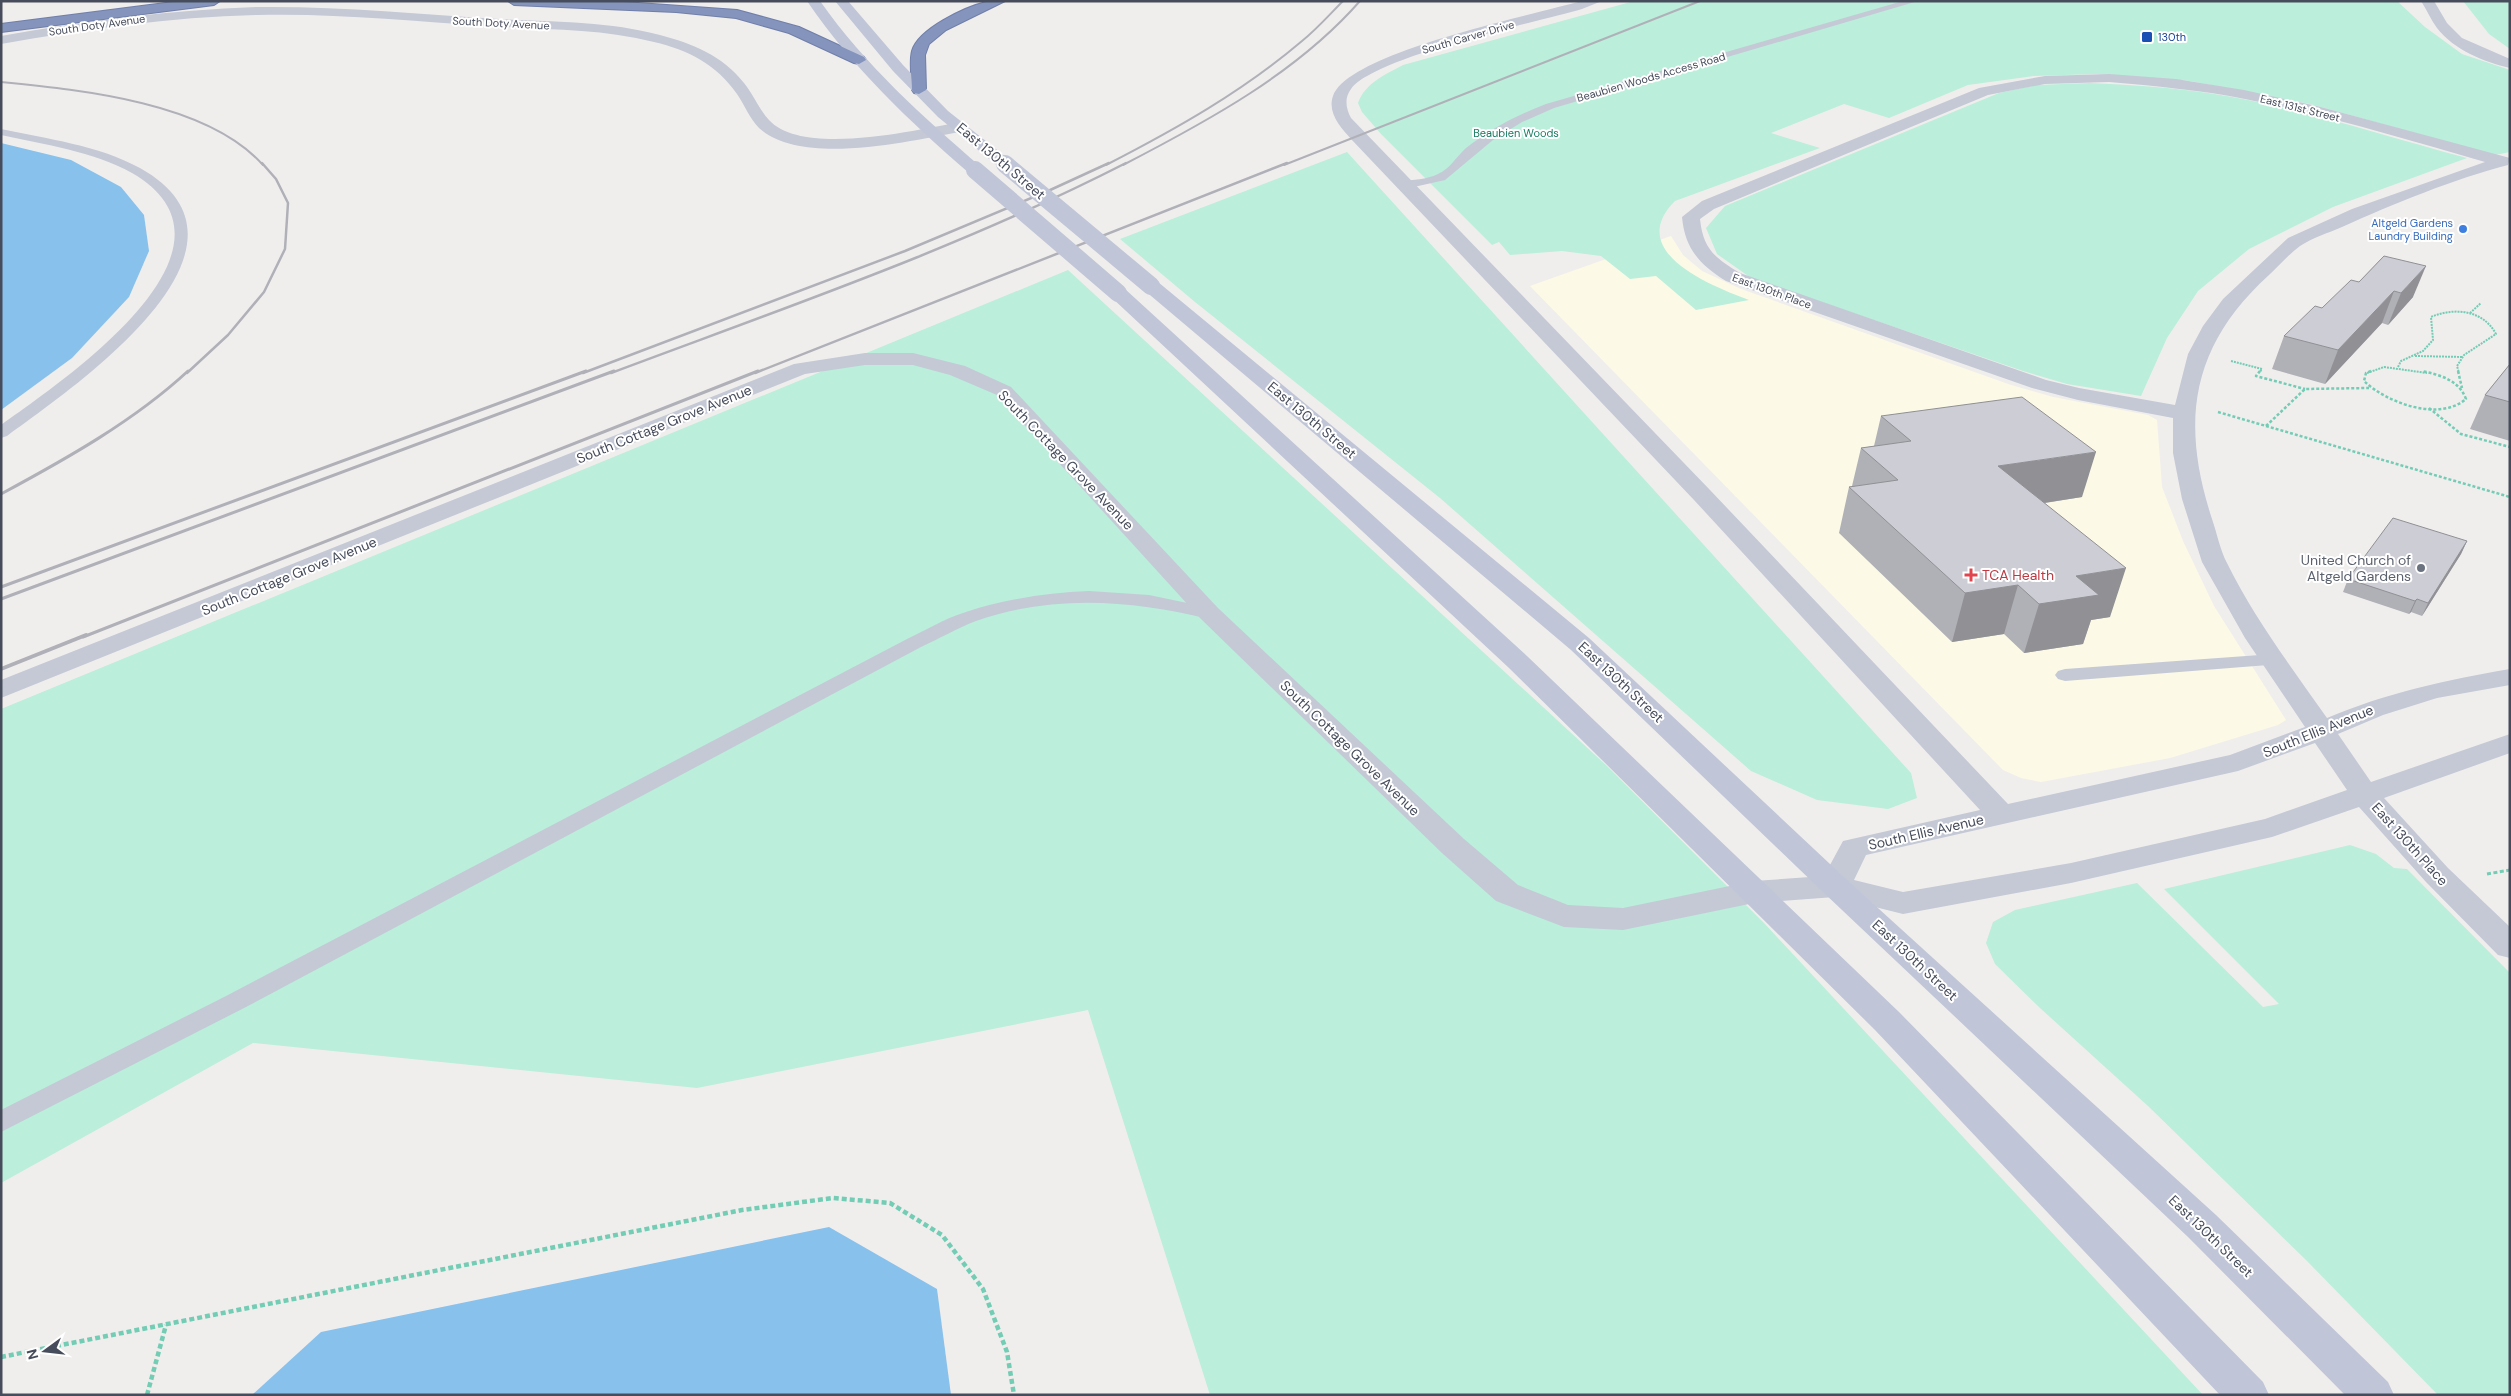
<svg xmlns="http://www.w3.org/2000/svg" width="2511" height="1396" viewBox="0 0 2511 1396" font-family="'DM Sans',sans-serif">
	<rect width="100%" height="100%" fill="#f0eeed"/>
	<path fill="#fcfae6" d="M1671,236L1683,255L1702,271L1741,289L2011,385L2053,397L2148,415L2157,420L2162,487L2183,541L2214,606L2286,720L2278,725L2170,758L2041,782L2021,778L2003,770L1530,286Z"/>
	<g fill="#bbeedb">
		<path d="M1634,1H2397L2425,27L2462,54L2510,70V152L2495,155L2310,104L2190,81L2097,74L2034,76L1968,85L1889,118L1844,104L1771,133L1820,148L1675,201C1624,252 1712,286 1749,300L1696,310L1656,276L1630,279L1601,256L1562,251L1510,255L1499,242L1492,245L1381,134L1362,112L1358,103C1365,83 1386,74 1403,65Z"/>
		<path d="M2463,1H2510V49L2489,34Z"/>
		<path d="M2090,83C2130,85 2169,87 2208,93C2295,106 2381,135 2467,158L2333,207L2249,249L2198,291L2167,338L2141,396L2067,384L2023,371L1751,278L1717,254L1706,228L1725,206L1999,93L2036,85Z"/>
		<path d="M1347,152L1911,773L1917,798L1888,809L1817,800L1751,771L1440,498L1195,302L1120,239Z"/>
		<path d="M1068,270L1607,766L1764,923L2203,1395H1210L1088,1010L697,1088L253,1043L1,1183V709Z"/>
		<path d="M2350,845L2376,854L2394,868L2407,869L2510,973V1395H2438L2307,1261L2148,1106L2040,1008L1995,964L1986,943L1993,922L2015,910L2137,883L2263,1007L2279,1004L2164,889Z"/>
	</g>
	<g fill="#88c1ec">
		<path d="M1,143L71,160L121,187L144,215L149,251L129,297L72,358L1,410Z"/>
		<path d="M829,1227L937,1289L951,1395H252L321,1332Z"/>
	</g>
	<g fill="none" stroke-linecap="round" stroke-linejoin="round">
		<defs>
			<g id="motorway">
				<path d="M181,1H220L214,5L1,32V24Z"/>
				<path d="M508,1H610L737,10L799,27L864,57L866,60L859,64L854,63L789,33L736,18L676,12L514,5Z"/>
				<path d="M1005,1L946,30L929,44L925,55L926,90L919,94L914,93L912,90C912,78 909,63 912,51C918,29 965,7 986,2C992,0 999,1 1005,1Z"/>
			</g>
		</defs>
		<use href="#motorway" stroke="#707fa9" stroke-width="2"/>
		<g stroke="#73ccb4" stroke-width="2" stroke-dasharray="2 1" stroke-linecap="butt">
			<path d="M2470,313L2481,303"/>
			<path d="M2415,356L2463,357"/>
			<path d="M2231,361L2262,369L2259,373"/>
			<path d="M2398,367L2401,361L2423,351L2433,340L2431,317C2455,307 2483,310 2496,334L2464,355L2457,366L2459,373"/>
			<path d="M2367,373L2384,367L2427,373"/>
		</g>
		<g stroke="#73ccb4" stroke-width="2.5" stroke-dasharray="3 2" stroke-linecap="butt">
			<path d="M2260,371L2256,376L2305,389"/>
			<path d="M2371,371L2366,373L2364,381C2387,403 2439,422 2466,399C2459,380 2440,375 2422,371"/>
			<path d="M2458,371L2462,388"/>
			<path d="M2429,408L2461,434L2510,447"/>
			<path d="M2218,412L2510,497"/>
			<path d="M2266,426L2305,389L2369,388"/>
		</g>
		<path stroke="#73ccb4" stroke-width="3" stroke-dasharray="4 2.5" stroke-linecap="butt" d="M2487,874L2510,870"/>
		<g stroke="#73ccb4" stroke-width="4.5" stroke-dasharray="5 3" stroke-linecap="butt">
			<path d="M1,1357L742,1210L833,1198L890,1203L942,1235L983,1289L1007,1352L1014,1395"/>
			<path d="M147,1395L166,1325"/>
		</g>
		<g fill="#c4c9d5" fill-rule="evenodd">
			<path d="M1903,1H1918L1554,108L1522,122L1493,140L1445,180L1405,189L1399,185L1401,182C1413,179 1426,180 1438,174C1450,169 1456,157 1466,148C1490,129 1517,115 1546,104Z"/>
			<path d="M1,129C47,139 98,145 140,168C281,247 71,389 7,436L1,438V425C62,381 261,248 132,173C93,151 45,145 1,135Z"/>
			<path d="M1089,591L1149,595L1216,609L1218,613L1216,617L1209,619C1132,600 1052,594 976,621C957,628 939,639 921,647L246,1007L1,1132V1110L228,995L907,639C926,630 944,619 963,613C1004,599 1046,593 1089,591Z"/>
			<path d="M2274,654L2281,656L2284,660L2281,664L2065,681L2058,679L2055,675L2058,671L2065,669Z"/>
		</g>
		<g fill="#c4c9d5" fill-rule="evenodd">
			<path d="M1581,1H1602L1582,9C1537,22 1374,57 1351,89C1344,98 1346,109 1351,118L1710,490L2008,804L2230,755L2305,727L2245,638L2202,562L2182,499L2173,453V418L2078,400L2032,388L1726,281C1700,265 1685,249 1682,217L1702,201L1979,88L2045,76L2109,74L2176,79L2244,90L2317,106L2510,158L2508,165C2454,179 2393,204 2342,227C2328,233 2312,238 2300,246C2289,254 2279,266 2269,275C2191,346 2180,421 2212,519C2217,533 2220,550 2227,563C2254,618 2292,668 2327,718C2386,693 2446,680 2510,669V685L2437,698L2383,715L2338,734L2371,782L2510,734V753L2384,798L2448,868L2510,927V958L2498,955L2426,882L2359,807L2272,837L2071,883L1903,914L1835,897L1754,903L1623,930L1564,927L1496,901L1442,853L1200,618L997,395L950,375L913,365H865L805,374L1,698V680L794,364L865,353H913L965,366L1011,387L1218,608L1464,839L1518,885L1568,905L1623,908L1754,881L1824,876L1843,841L1980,810L1694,500L1351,139C1341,128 1327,113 1333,96C1348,52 1534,15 1581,1ZM2109,82C2155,86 2200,90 2245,99C2326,115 2405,139 2485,162L2352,209L2288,238L2223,299L2203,326L2188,354L2175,405L2079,388L2046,380L1740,273C1715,258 1703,249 1700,219L1714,209L1988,95L2045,84ZM2315,743L2347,790L2265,819L2071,863L1903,892L1854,880L1866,855L2238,771Z"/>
			<path d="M2421,1H2434L2447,23L2462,38L2510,59V68C2484,62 2454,50 2437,28C2431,20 2427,10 2421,1Z"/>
		</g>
		<path fill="#c4c9d5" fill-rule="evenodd" d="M257,7C338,6 418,14 499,19C552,22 608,21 660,35C693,44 722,55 744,83C753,94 759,109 769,120C803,157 916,130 960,122L968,127L960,132C909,141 801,167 759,128C750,119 744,104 737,94C716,64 688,50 654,42C600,28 543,30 488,26C411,21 334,13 257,15C171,17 86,29 1,44V36C86,21 171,10 257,7Z"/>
		<g fill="#c0c6d7" fill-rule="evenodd">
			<path d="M807,1H820C865,65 922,116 981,167L983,170L981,173H969C909,121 852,67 807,1Z"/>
			<path d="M835,1H848L903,65L948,111L1011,161L1013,164L1011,167H999L938,117L893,71Z"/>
			<path d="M1151,280L1158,282L1589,638L1846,879L2216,1215L2388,1382L2394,1395H2345L2188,1237L1824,893L1571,650L1144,290L1142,286L1144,282Z"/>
			<path d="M1118,287L1125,289L1527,656L1899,1012L2263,1382L2269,1395H2220L1875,1030L1509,668L1111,297L1109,293L1111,289Z"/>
		</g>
		<use href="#motorway" fill="#8594bd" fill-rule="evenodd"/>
		<g stroke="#b0b1b8" stroke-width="2">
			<path d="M1,82C81,90 207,102 263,165"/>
			<path d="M1106,165C1176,129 1242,92 1302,41C1317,29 1330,14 1343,1"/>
			<path d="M1123,165C1208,121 1297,73 1360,1"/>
			<path d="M1284,165L1700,1"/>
		</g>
		<g stroke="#b0b1b8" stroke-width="2.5">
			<path d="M187,373L228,335L264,292L285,249L288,203L276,179L262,163"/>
			<path d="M583,373L905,251L1048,191L1109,163"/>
			<path d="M611,373C784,308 960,248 1126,163"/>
			<path d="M755,373L1287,163"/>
		</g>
		<g stroke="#b0b1b8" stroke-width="3">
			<path d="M1,494C66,459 134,421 188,371"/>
			<path d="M1,587L586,371"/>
			<path d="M1,599L614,371"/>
			<path d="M83,637L758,371"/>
		</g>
		<path stroke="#b0b1b8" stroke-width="4" d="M1,669L86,635"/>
		<g stroke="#c0c6d7" stroke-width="18">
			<path d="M1005,164L1151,286"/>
			<path d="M975,170L1118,293"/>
		</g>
	</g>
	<g fill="#b0b1b7">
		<path d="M2384,256L2413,297L2388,325L2382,323L2325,384L2272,369L2284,336L2359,282Z"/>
		<path d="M2510,364V441L2470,429L2485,395Z"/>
		<path d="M1881,416L2082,497L2045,503L2110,617L2091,620L2083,644L2024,653L2004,634L1952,642L1839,533L1849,487L1852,486L1861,448L1874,446Z"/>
		<path d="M2467,541L2461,554L2422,616L2411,612L2409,614L2343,592L2348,579Z"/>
	</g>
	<g fill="#909095">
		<path d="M2426,266L2413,297L2388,325L2401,293Z"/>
		<path d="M2394,291L2382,323L2325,384L2338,350Z"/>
		<path d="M2096,452L2082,497L1986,512L1998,466Z"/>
		<path d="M2467,541L2461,554L2422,616L2428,603Z"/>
		<path d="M2126,568L2110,617L2091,620L2083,644L2024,653L2039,604L2076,576Z"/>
		<path d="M2018,585L2004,634L1952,642L1965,593Z"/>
		<path d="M2417,599L2411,612L2409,614L2415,601Z"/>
	</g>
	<g fill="#cdced5" stroke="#909095">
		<path d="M2384,256L2426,266L2401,293L2394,291L2338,350L2284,336L2315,306L2322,308L2351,280L2359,282Z"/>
		<path d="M2510,364V402L2485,395Z"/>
		<path d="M2022,397L2096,452L1998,466L2126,568L2076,576L2099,595L2039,604L2018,585L1965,593L1849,487L1898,480L1861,448L1911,441L1881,416Z"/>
		<path d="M2393,518L2467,541L2428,603L2417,599L2415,601L2348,579Z"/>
	</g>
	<rect fill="#1a4fb4" stroke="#fff" stroke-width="2" x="2141" y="31" width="12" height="12" rx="2.5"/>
	<circle fill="#3f7fe0" stroke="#fff" stroke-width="2" cx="2463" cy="229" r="5"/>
	<circle fill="#6b7280" stroke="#fff" stroke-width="2" cx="2421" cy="568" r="5"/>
	<path fill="#e0444e" stroke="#fff" stroke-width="2" d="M1968.5 567.5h5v5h5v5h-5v5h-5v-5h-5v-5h5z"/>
	<g text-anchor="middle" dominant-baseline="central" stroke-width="4" stroke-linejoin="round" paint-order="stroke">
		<g font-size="11" fill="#464c5b" stroke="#fff">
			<text transform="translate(501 23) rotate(3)">South Doty Avenue</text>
			<text transform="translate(97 25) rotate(-8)">South Doty Avenue</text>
			<text transform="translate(1468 37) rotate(-16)">South Carver Drive</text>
			<text transform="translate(1651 77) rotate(-16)">Beaubien Woods Access Road</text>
			<text transform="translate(2300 108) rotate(14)">East 131st Street</text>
			<text transform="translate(1772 291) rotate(20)">East 130th Place</text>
		</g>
		<g font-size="11" fill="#164399" stroke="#fff" text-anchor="start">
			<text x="2158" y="37">130th</text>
		</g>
		<g font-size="11" fill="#177c60" stroke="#fff">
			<text x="1516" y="133">Beaubien Woods</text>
		</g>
		<g font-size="11" fill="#366cbe" stroke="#fff" text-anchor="end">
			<text x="2453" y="223">Altgeld Gardens<tspan x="2453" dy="13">Laundry Building</tspan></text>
		</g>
		<g font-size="14" fill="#464c5b" stroke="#fff">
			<text transform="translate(1001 161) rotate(40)">East 130th Street</text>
			<text transform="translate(1312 420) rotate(40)">East 130th Street</text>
			<text transform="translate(664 424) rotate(-22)">South Cottage Grove Avenue</text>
			<text transform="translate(1066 460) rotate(46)">South Cottage Grove Avenue</text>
			<text transform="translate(289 576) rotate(-22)">South Cottage Grove Avenue</text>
			<text transform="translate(1621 682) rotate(43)">East 130th Street</text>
			<text transform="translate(2318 731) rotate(-22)">South Ellis Avenue</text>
			<text transform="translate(1350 748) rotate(44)">South Cottage Grove Avenue</text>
			<text transform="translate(1926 832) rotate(-13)">South Ellis Avenue</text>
			<text transform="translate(2410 844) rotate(48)">East 130th Place</text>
			<text transform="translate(1915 960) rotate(43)">East 130th Street</text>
			<text transform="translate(2211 1236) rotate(44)">East 130th Street</text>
		</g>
		<g font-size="14" fill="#5b616d" stroke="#fff" text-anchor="end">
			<text x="2411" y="560">United Church of<tspan x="2411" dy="16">Altgeld Gardens</tspan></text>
		</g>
		<g font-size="14" fill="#be3a42" stroke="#fff" text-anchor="start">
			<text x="1982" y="575">TCA Health</text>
		</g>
	</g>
	<rect width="2511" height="1396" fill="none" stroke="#464c5b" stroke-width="5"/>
	<g transform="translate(45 1351) rotate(255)" stroke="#ffffff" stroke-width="4" paint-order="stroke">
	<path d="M0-4L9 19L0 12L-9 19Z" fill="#464c5b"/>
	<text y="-8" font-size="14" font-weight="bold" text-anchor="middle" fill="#464c5b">N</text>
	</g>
</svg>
